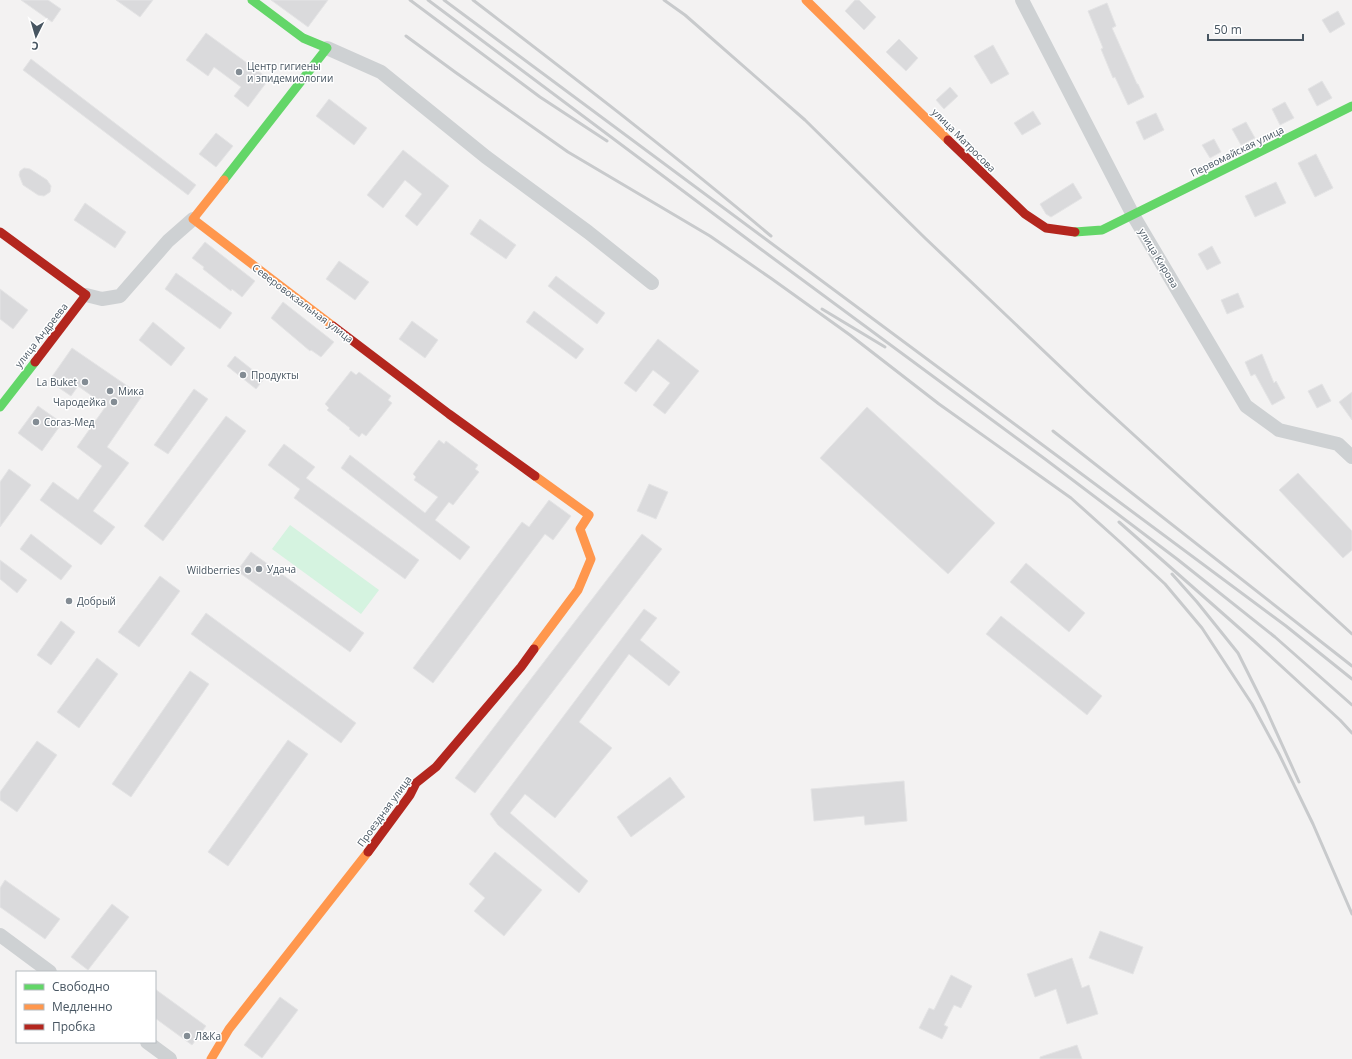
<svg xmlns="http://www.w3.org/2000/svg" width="1352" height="1059" viewBox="0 0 1352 1059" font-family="'Open Sans',sans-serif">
	<rect width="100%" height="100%" fill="#f3f2f2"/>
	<path fill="#d5f3e0" d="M290,525L379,590L361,614L272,549Z"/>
	<g fill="#dadadc" stroke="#e4e4e5">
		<path d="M21,0H48L61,9L52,22Z"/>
		<path d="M116,0H153L140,17Z"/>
		<path d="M271,0H328L308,27Z"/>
		<path d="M855,0H859L876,17L864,30L845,11Z"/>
		<path d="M1107,3L1116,26L1112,28L1137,84H1138L1144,97L1128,105L1115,77L1113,78L1101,49L1103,48L1088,11Z"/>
		<path d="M1338,11L1345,24L1330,33L1322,20Z"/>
		<path d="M206,33L269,79L248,107L234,96L241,87L214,67L208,76L186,60Z"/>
		<path d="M899,39L918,58L906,71L886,52Z"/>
		<path d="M993,45L1009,74L991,84L974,56Z"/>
		<path d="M31,59L196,185L188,195L23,70Z"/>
		<path d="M1322,81L1332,98L1317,106L1308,89Z"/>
		<path d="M950,87L958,96L944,109L936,100Z"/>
		<path d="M329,99L367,128L354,145L316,116Z"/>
		<path d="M1285,102L1294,118L1280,125L1272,109Z"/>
		<path d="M1033,111L1041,124L1022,135L1014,123Z"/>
		<path d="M1156,113L1164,130L1144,140L1136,122Z"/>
		<path d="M1246,122L1255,138L1241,145L1232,129Z"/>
		<path d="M216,133L233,146L216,167L199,154Z"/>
		<path d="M1214,139L1221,152L1210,158L1202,145Z"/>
		<path d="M403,150L449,186L417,226L405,216L422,194L405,180L383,208L367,195Z"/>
		<path d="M1316,154L1333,188L1315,197L1298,163Z"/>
		<path d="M24,168L30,169L47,180L51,186L50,192L44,196L38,195L23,185L19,175L20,171Z"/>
		<path d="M1276,182L1286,203L1255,217L1245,196Z"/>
		<path d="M1073,183L1082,198L1051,217L1046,214L1040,204Z"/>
		<path d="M85,203L126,232L115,248L74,220Z"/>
		<path d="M480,219L516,245L506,259L470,234Z"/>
		<path d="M205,242L255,281L242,297L232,289L231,291L203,269L204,267L192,258Z"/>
		<path d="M1212,246L1221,263L1207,270L1198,254Z"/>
		<path d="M339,261L369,282L355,300L326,279Z"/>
		<path d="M176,273L232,313L220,329L165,289Z"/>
		<path d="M556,276L605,313L597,324L548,286Z"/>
		<path d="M0,289L28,310L13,329L0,319Z"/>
		<path d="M1238,293L1244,307L1227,314L1221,300Z"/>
		<path d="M283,302L334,342L321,357L311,350L310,351L271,318Z"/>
		<path d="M534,311L584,349L576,359L526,322Z"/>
		<path d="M412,321L438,340L425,358L399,339Z"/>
		<path d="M153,322L185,348L171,366L139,340Z"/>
		<path d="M658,339L699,371L665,414L653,405L670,383L653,370L636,392L624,383Z"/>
		<path d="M72,348L142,396L107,447L129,463L93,511L115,527L101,545L40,500L53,482L78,500L102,466L77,447L106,406L78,386L71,396L49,381Z"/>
		<path d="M1262,354L1274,383L1276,381L1285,398L1272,405L1255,374L1251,376L1245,362Z"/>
		<path d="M235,356L264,379L256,389L227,366Z"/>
		<path d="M351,371L356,375L359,372L391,396L388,400L392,403L366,436L362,433L359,437L349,429L350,428L327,410L329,408L325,404Z"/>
		<path d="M1322,384L1331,401L1317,408L1308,391Z"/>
		<path d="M194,389L208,399L168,454L154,445Z"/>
		<path d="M1352,392V420L1339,402Z"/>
		<path d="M38,406L62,423L42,451L18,433Z"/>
		<path d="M867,407L995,523L948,574L820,458Z"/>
		<path d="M226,416L246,431L163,541L144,526Z"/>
		<path d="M439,440L444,444L446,441L478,465L475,469L479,472L453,505L449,502L435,520L470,547L460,560L341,468L350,455L425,513L438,497L414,480L416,477L413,474Z"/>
		<path d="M284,444L315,467L306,478L419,560L405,579L294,498L300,489L268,465Z"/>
		<path d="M9,469L31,485L0,527V482Z"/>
		<path d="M1298,473L1352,531V550L1343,558L1279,490Z"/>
		<path d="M649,484L668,492L656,519L637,511Z"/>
		<path d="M549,500L571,516L553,540L545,534L433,683L413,668L522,522L529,527Z"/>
		<path d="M31,534L72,566L61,580L20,549Z"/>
		<path d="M642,534L662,549L475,793L455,778Z"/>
		<path d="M251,552L364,633L350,652L237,571Z"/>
		<path d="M0,560L27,580L17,593L0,579Z"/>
		<path d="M1026,563L1085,613L1069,632L1010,582Z"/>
		<path d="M160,576L180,591L139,647L118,632Z"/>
		<path d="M644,609L657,618L640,640L680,672L669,686L629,654L579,722L612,748L555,818L525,794L510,813L588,881L579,893L498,825L490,814Z"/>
		<path d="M206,613L356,723L341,743L191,634Z"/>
		<path d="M1001,616L1102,696L1087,715L986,634Z"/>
		<path d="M61,621L75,632L51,665L37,655Z"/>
		<path d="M97,658L118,674L79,728L57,712Z"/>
		<path d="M190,671L209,684L131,797L112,784Z"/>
		<path d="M288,740L308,754L228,866L208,852Z"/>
		<path d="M37,741L57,755L17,812L0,800V792Z"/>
		<path d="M670,777L685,797L631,837L617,817Z"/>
		<path d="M904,781L907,821L865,825L864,816L814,821L811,789Z"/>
		<path d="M495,852L542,890L504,936L474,911L485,898L469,884Z"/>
		<path d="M5,880L60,919L45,939L0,907V888Z"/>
		<path d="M112,904L129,917L88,970L71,957Z"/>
		<path d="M1100,931L1143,947L1133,974L1089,958Z"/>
		<path d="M1072,958L1082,988L1089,985L1098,1014L1067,1024L1056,989L1035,997L1027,974Z"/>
		<path d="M951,975L972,986L961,1008L954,1005L944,1025L948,1027L942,1039L919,1028L929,1008L934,1010Z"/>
		<path d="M155,989L206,1026L192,1045L155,1018Z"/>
		<path d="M280,997L298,1010L262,1058L244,1045Z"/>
		<path d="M1077,1045L1082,1059H1040V1057Z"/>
	</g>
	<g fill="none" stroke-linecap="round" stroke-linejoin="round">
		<g stroke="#ced1d3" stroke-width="14">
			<path d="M1022,0L1133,215L1246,406L1279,430L1338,444L1352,457"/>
			<path d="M327,48L381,72L486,157L588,232L652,283"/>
			<path d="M86,295L102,299L120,296L168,241L193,219"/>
			<path d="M0,935L50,972"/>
			<path d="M147,1042L170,1059"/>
		</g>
		<g stroke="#63d668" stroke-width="9">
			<path d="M224,180L327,48L303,38L252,0"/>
			<path d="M1075,232L1102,230L1352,106"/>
			<path d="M0,407L35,362"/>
		</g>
		<g stroke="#ff974d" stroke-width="9">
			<path d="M806,0L948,140"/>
			<path d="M224,180L193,219L333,326"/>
			<path d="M534,649L578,590L591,559L580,529L589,515L535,476"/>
			<path d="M211,1059L229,1029L368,852"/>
		</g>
		<g stroke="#b3261e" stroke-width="9">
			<path d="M948,140L1025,214L1046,228L1075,232"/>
			<path d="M0,232L86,295L35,362"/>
			<path d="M333,326L449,414L535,476"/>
			<path d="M368,852L410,795L416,783L436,767L521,667L534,649"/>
		</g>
		<g stroke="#c8cacc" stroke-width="3">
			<path d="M410,0L540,97L607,141"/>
			<path d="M428,0L762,250L1045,459L1177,559L1275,637L1352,705"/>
			<path d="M444,0L1044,446L1286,626L1352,679"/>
			<path d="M473,0C573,77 674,154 771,236"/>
			<path d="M664,0L685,15L805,120L925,238L1089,394L1352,634"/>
			<path d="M406,36L455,72L568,152L710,236L772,279L850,335L939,404L1071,498L1120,542L1165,584L1202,628L1252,704L1279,754L1313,824L1352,914"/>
			<path d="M822,309L885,347"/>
			<path d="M1053,431L1352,666"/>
			<path d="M1119,522L1254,641L1340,720L1352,733"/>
			<path d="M1172,574L1197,602L1238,653L1265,707L1299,782"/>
		</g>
	</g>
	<g fill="#838c94" stroke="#fff" stroke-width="1.5">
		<circle cx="239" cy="72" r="4"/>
		<circle cx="243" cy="375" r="4"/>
		<circle cx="85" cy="382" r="4"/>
		<circle cx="110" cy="391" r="4"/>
		<circle cx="114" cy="402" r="4"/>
		<circle cx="36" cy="422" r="4"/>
		<circle cx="259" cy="569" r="4"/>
		<circle cx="248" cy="570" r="4"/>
		<circle cx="69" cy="601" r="4"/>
		<circle cx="187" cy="1036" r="4"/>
	</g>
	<g text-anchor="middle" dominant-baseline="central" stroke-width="3" stroke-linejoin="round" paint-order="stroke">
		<g font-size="10" fill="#475561" stroke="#fff" text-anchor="start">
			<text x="247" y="66">Центр гигиены<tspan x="247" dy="12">и эпидемиологии</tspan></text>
			<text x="251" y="375">Продукты</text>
			<text x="77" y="382" text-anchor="end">La Buket</text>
			<text x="118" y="391">Мика</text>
			<text x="106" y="402" text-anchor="end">Чародейка</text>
			<text x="44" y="422">Согаз-Мед</text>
			<text x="267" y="569">Удача</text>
			<text x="240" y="570" text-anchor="end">Wildberries</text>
			<text x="77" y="601">Добрый</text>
			<text x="195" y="1036">Л&amp;Ка</text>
		</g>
		<g font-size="10" fill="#475561" stroke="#fff">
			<text transform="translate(964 140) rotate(45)">улица Матросова</text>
			<text transform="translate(1237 151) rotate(-26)">Первомайская улица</text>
			<text transform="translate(1159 258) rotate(59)">улица Кирова</text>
			<text transform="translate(303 303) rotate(37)">Северовокзальная улица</text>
			<text transform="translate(41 335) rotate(-52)">улица Андреева</text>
			<text transform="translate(384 811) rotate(-54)">Проездная улица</text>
		</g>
	</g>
	<rect x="16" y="971" width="140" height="72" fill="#ffffff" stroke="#b5bbc0"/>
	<rect x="24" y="984" width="20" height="6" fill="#63d668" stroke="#b5bbc0"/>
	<text x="52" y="991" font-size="12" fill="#475561">Свободно</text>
	<rect x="24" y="1004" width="20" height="6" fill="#ff974d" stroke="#b5bbc0"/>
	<text x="52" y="1011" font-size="12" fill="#475561">Медленно</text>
	<rect x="24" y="1024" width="20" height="6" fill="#b3261e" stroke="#b5bbc0"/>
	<text x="52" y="1031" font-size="12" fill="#475561">Пробка</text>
	<g transform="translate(36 36) rotate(185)" stroke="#ffffff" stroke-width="3" paint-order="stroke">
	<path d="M0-3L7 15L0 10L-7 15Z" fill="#475561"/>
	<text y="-6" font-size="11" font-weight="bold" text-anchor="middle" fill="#475561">С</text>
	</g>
	<path d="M1208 34v6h95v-6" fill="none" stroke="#475561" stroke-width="2"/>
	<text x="1214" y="34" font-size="12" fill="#475561" stroke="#ffffff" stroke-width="3" paint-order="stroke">50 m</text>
</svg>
